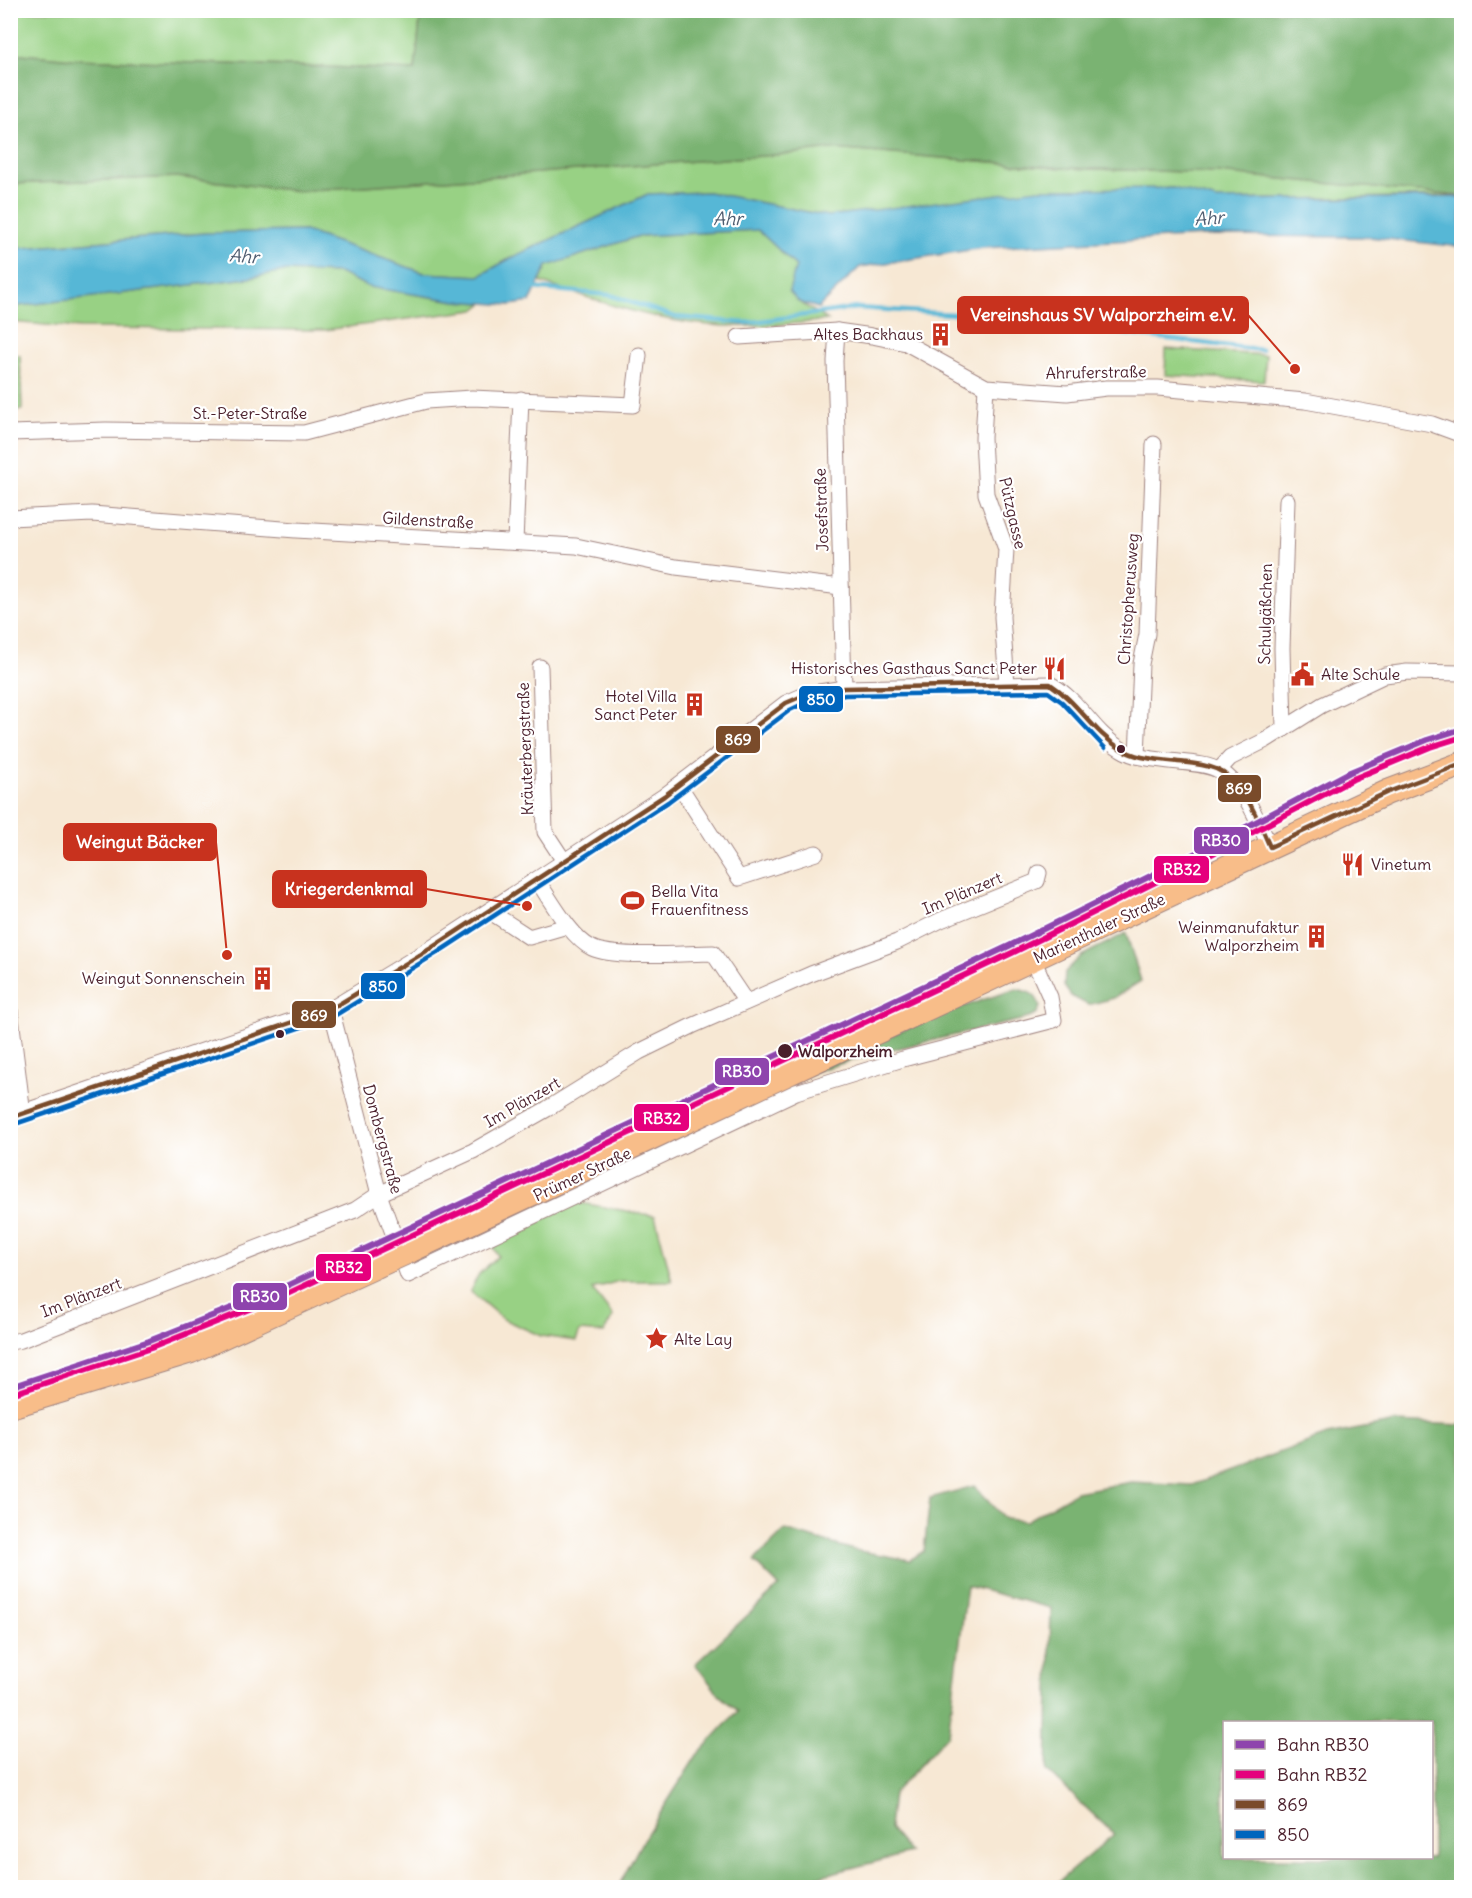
<svg xmlns="http://www.w3.org/2000/svg" width="1472" height="1898" viewBox="0 0 1472 1898" font-family="Delius,sans-serif">
	<rect width="100%" height="100%" fill="#fff"/>
	<filter id="ink" filterUnits="userSpaceOnUse"><feTurbulence type="fractalNoise" baseFrequency=".0167" numOctaves="2"/><feDisplacementMap in="SourceGraphic" scale="12" xChannelSelector="R" yChannelSelector="G"/><feConvolveMatrix kernelMatrix="1 2 1 2 8 2 1 2 1" color-interpolation-filters="sRGB"/></filter>
	<filter id="wash" filterUnits="userSpaceOnUse"><feTurbulence type="fractalNoise" baseFrequency=".008" numOctaves="4" result="noise"/><feDisplacementMap in="SourceGraphic" scale="24" xChannelSelector="R" yChannelSelector="G"/><feGaussianBlur stdDeviation="1.35" result="paint"/><feColorMatrix in="noise" values="0 0 0 0 0 0 0 0 0 0 0 0 0 0 0 0 0 1.4 0 .05"/><feComposite in="paint" operator="in"/></filter>
	<g filter="url(#wash)">
		<rect width="100%" height="100%" fill="#f7e8d4"/>
		<g fill="#98d184" stroke="#717858" stroke-width="1.5">
			<path d="M10,11H421L415,70L72,59L11,53Z"/>
			<path d="M833,149L1064,168L1218,173L1462,196L1217,200L1173,188L899,208L828,216L708,192L648,194L511,258L479,276L424,273L305,231L206,233L11,249L10,184L177,177L299,191L787,154Z"/>
			<path d="M758,230L797,267L790,291L799,302L828,320C776,326 723,330 672,320C627,312 583,296 540,282L547,266L639,236Z"/>
			<path d="M283,271L339,273L369,287L456,301L484,303L475,310L325,330L80,328L11,322L10,307L248,278Z"/>
			<path d="M1166,349L1266,355L1264,381L1165,375Z"/>
			<path d="M10,355H20L22,410H11Z"/>
			<path d="M575,1202L655,1216L672,1281H619L592,1289L613,1316L604,1333L580,1331L576,1341L541,1336L503,1319L470,1291L479,1274L498,1256L493,1247Z"/>
		</g>
		<g fill="#7ab372" stroke="#62694e" stroke-width="1.5" fill-rule="evenodd">
			<path d="M421,10L1461,11V196L1218,173L1064,168L833,149L787,154L299,191L177,177L11,184V53L72,59L415,70Z"/>
			<path d="M1126,933L1141,981L1114,998L1088,1005L1071,996L1064,986L1065,972L1081,956Z"/>
			<path d="M1017,989C1030,992 1037,994 1040,1007L1036,1015L1029,1018L873,1054L809,1073C876,1040 946,1010 1017,989Z"/>
			<path d="M1396,1422L1461,1425V1887H1052L1114,1834L1047,1771L1051,1608L967,1586L948,1735L893,1794L889,1828L910,1853L785,1885L782,1887H618L643,1840L697,1755L738,1711L720,1696L695,1664L779,1586L754,1561L785,1530L854,1550L910,1560L924,1551L930,1498L974,1486L1005,1519L1026,1521L1076,1492L1131,1482L1192,1485L1327,1435ZM1224,1722H1432V1858H1224Z"/>
		</g>
		<path fill="#57b7d6" stroke="#506b80" stroke-width="1.5" d="M1173,188L1217,200L1461,197V247L1369,237L1204,236L983,248L860,267L818,308L799,302L789,291L796,266L758,230L639,236L547,266L530,302L510,305L456,301L369,287L339,273L283,271L248,278L11,307V249L206,233L305,231L424,273L479,276L511,258L648,194L708,192L828,216L1038,189Z"/>
		<g fill="none" stroke-linecap="round" stroke-linejoin="round">
			<path stroke="#57b7d6" stroke-width="4.5" d="M532,288L610,295L675,317L745,323L857,308L953,314L1262,350"/>
		</g>
	</g>
	<g filter="url(#ink)">
		<g fill="none" stroke-linecap="round" stroke-linejoin="round">
			<defs>
				<g id="minor">
					<path d="M837,331L835,361L844,688"/>
					<path d="M739,337L837,331L872,336L906,343L986,387L1067,393L1106,388H1158L1305,401L1432,424L1462,435"/>
					<path d="M986,387L983,438L986,494L1006,549L1002,617L1007,684"/>
					<path d="M10,433L106,430L304,433L426,401L472,398L633,405L639,355"/>
					<path d="M10,518L92,514L296,530L576,546L676,567L841,587"/>
					<path d="M515,542L521,399"/>
					<path d="M540,667L545,832L564,861"/>
					<path d="M1284,729L1282,648L1287,500"/>
					<path d="M1137,756L1141,664L1147,634L1154,444"/>
					<path d="M1219,770L1230,758L1266,740L1322,705L1385,675L1407,672L1462,673"/>
					<path d="M679,785L739,878L816,853"/>
					<path d="M537,880C550,899 571,938 592,948C615,959 685,953 713,953L746,1002"/>
					<path d="M489,911L529,937L567,926"/>
					<path d="M1033,959L1050,997L1054,1020L903,1059L796,1092L408,1275L379,1194L331,1009L433,947L664,796L786,703L807,694L844,688L1050,684C1080,700 1092,732 1121,749C1135,758 1153,759 1170,761C1185,763 1206,763 1220,771C1245,786 1258,822 1270,847"/>
					<path d="M10,1010L23,1114"/>
					<path d="M10,1342L21,1340L355,1210L379,1194L473,1151L547,1109L639,1052L692,1026L811,974L897,942L941,920L1037,881L1039,873"/>
				</g>
				<path id="tertiary" d="M10,1118L331,1009"/>
				<g id="primary">
					<path d="M409,1251L1388,792L1462,764"/>
					<path d="M10,1406L191,1351L376,1266"/>
				</g>
			</defs>
			<use href="#minor" stroke="#a08480" stroke-width="17"/>
			<use href="#tertiary" stroke="#a08480" stroke-width="20"/>
			<use href="#primary" stroke="#a08480" stroke-width="26"/>
			<use href="#minor" stroke="#fff" stroke-width="15"/>
			<use href="#tertiary" stroke="#fff" stroke-width="18"/>
			<use href="#primary" stroke="#f8bd89" stroke-width="24"/>
			<defs>
				<path id="primary-bridge" d="M376,1266L409,1251"/>
			</defs>
			<use href="#primary-bridge" stroke="#a08480" stroke-width="26" stroke-linecap="butt"/>
			<use href="#primary-bridge" stroke="#f8bd89" stroke-width="24"/>
			<defs>
				<path id="bus-1" d="M10,1118L331,1009L433,947L664,796L786,703L807,694L844,688L1050,684C1078,702 1093,732 1121,749C1136,758 1154,759 1170,761C1185,763 1201,763 1216,769C1245,781 1258,821 1270,847L1388,792L1462,764"/>
				<path id="bus-2" d="M12,1125L334,1016L437,953L668,802L790,710L809,701L845,695L1048,692L1062,702L1105,748"/>
			</defs>
			<use href="#bus-1" stroke="#fff" stroke-width="9"/>
			<use href="#bus-2" stroke="#fff" stroke-width="9"/>
			<use href="#bus-1" stroke="#7a4b2a" stroke-width="4.5"/>
			<use href="#bus-2" stroke="#0065bd" stroke-width="4.5"/>
			<defs>
				<path id="rail-1" d="M10,1387L149,1341L284,1287L1009,946L1199,852L1350,772L1427,740L1462,729"/>
				<path id="rail-2" d="M12,1394L151,1348L287,1294L1012,953L1202,859L1353,779L1430,747L1462,737"/>
			</defs>
			<use href="#rail-1" stroke="#fff" stroke-width="10"/>
			<use href="#rail-2" stroke="#fff" stroke-width="10"/>
			<use href="#rail-1" stroke="#8e44ad" stroke-width="6"/>
			<use href="#rail-2" stroke="#e5007d" stroke-width="6"/>
		</g>
	</g>
	<defs>
		<symbol id="building-bare" viewBox="-9 -9 18 18"><path d="M-4-6H4V6H1V3H-1V6H-4ZM-2.5-4.3h1.7v1.8h-1.7ZM.8-4.3h1.7v1.8H.8ZM-2.5-1h1.7V.8h-1.7ZM.8-1h1.7V.8H.8Z" fill="#c8321e" stroke="#fff" stroke-width="2.5" paint-order="stroke"/></symbol>
		<symbol id="restaurant-bare" viewBox="-9 -9 18 18"><path d="M-5-6h1v4h1v-4h1v4h1v-4h1v5L-1.5 .5V6h-2V.5L-5-1ZM5-6V6H3V1.5H1.5Q1.5-4 5-6Z" fill="#c8321e" stroke="#fff" stroke-width="2.5" paint-order="stroke"/></symbol>
		<symbol id="civic-bare" viewBox="-9 -9 18 18"><path d="M-.6-6.5H3V-4.5H.6V-3L4-1V1h2V6H-6V1h2V-1L-.6-3ZM-1.2 2.5V6h2.4V2.5Z" fill="#c8321e" stroke="#fff" stroke-width="2.5" paint-order="stroke"/></symbol>
		<symbol id="stadium-bare" viewBox="-9 -9 18 18"><path d="M0-5a6.5 5 0 1 0 0 10a6.5 5 0 1 0 0-10ZM-3.5-1.8h7v3.6h-7Z" fill="#c8321e" stroke="#fff" stroke-width="2.5" paint-order="stroke"/></symbol>
		<symbol id="sight-bare" viewBox="-9 -9 18 18"><path d="M0-6L1.8-2.2L6-1.7L2.9 1.2L3.7 5.4L0 3.3L-3.7 5.4L-2.9 1.2L-6-1.7L-1.8-2.2Z" fill="#c8321e" stroke="#fff" stroke-width="2.5" paint-order="stroke"/></symbol>
	</defs>
	<g fill-rule="evenodd">
		<use href="#building-bare" x="924" y="318" width="33" height="33"/>
		<use href="#restaurant-bare" x="1038" y="652" width="33" height="33"/>
		<use href="#civic-bare" x="1286" y="658" width="33" height="33"/>
		<use href="#building-bare" x="678" y="688" width="33" height="33"/>
		<use href="#restaurant-bare" x="1336" y="848" width="33" height="33"/>
		<use href="#stadium-bare" x="616" y="884" width="33" height="33"/>
		<use href="#building-bare" x="1300" y="920" width="33" height="33"/>
		<use href="#building-bare" x="246" y="962" width="33" height="33"/>
		<use href="#sight-bare" x="640" y="1322" width="33" height="33"/>
	</g>
	<g fill="#4a1f2b" stroke="#fff" stroke-width="2">
		<circle cx="1121" cy="749" r="5"/>
		<circle cx="280" cy="1034" r="5"/>
		<circle cx="785" cy="1051" r="8"/>
	</g>
	<g text-anchor="middle" dominant-baseline="central" stroke-width="4.5" stroke-linejoin="round" paint-order="stroke">
		<g font-size="16" fill="#4a1f2b" stroke="#fff" text-anchor="end">
			<text x="923" y="334">Altes Backhaus</text>
			<text x="1037" y="668">Historisches Gasthaus Sanct Peter</text>
			<text x="1321" y="674" text-anchor="start">Alte Schule</text>
			<text x="677" y="696">Hotel Villa<tspan x="677" dy="18">Sanct Peter</tspan></text>
			<text x="1371" y="864" text-anchor="start">Vinetum</text>
			<text x="651" y="891" text-anchor="start">Bella Vita<tspan x="651" dy="18">Frauenfitness</tspan></text>
			<text x="1299" y="927">Weinmanufaktur<tspan x="1299" dy="18">Walporzheim</tspan></text>
			<text x="245" y="978">Weingut Sonnenschein</text>
			<text x="674" y="1339" text-anchor="start">Alte Lay</text>
		</g>
		<g font-size="16" fill="#4a1f2b" stroke="#fff">
			<text transform="translate(1096 372) rotate(-1)">Ahruferstraße</text>
			<text x="250" y="413">St.-Peter-Straße</text>
			<text transform="translate(821 510) rotate(-92)">Josefstraße</text>
			<text transform="translate(1013 513) rotate(77)">Pützgasse</text>
			<text transform="translate(428 520) rotate(3)">Gildenstraße</text>
			<text transform="translate(1128 599) rotate(-86)">Christopherusweg</text>
			<text transform="translate(1265 614) rotate(-89)">Schulgäßchen</text>
			<text transform="translate(525 749) rotate(-92)">Kräuterbergstraße</text>
			<text transform="translate(962 893) rotate(-23)">Im Plänzert</text>
			<text transform="translate(1099 928) rotate(-25)">Marienthaler Straße</text>
			<text transform="translate(522 1102) rotate(-30)">Im Plänzert</text>
			<text transform="translate(383 1139) rotate(75)">Dombergstraße</text>
			<text transform="translate(582 1174) rotate(-25)">Prümer Straße</text>
			<text transform="translate(81 1297) rotate(-21)">Im Plänzert</text>
		</g>
		<g font-size="16" font-weight="bold" fill="#4a1f2b" stroke="#fff" text-anchor="start">
			<text x="798" y="1051">Walporzheim</text>
		</g>
		<g font-size="18" font-style="italic" fill="#4f5c6f" stroke="#fff">
			<text x="728" y="218">Ahr</text>
			<text transform="translate(1209 218) rotate(-4)">Ahr</text>
			<text transform="translate(244 256) rotate(5)">Ahr</text>
		</g>
	</g>
	<path fill="none" stroke="#c8321e" stroke-width="2" d="M1295 369L1248 315M227 955L216 842M527 906L426 889"/>
	<g fill="#c8321e" stroke="#fff" stroke-width="2">
		<circle cx="1295" cy="369" r="6"/>
		<circle cx="227" cy="955" r="6"/>
		<circle cx="527" cy="906" r="6"/>
	</g>
	<g fill="#c8321e" stroke="#c8321e" stroke-width="2">
		<rect x="958" y="297" width="290" height="36" rx="6"/>
		<rect x="64" y="824" width="152" height="36" rx="6"/>
		<rect x="273" y="871" width="153" height="36" rx="6"/>
	</g>
	<g font-size="18" text-anchor="middle" font-weight="bold" fill="#fff">
		<text x="1103" y="321">Vereinshaus SV Walporzheim e.V.</text>
		<text x="140" y="848">Weingut Bäcker</text>
		<text x="349" y="895">Kriegerdenkmal</text>
	</g>
	<g stroke="#fff" stroke-width="2">
		<rect x="798" y="685" width="46" height="28" rx="6" fill="#0065bd"/>
		<rect x="715" y="725" width="46" height="29" rx="6" fill="#7a4b2a"/>
		<rect x="1217" y="774" width="45" height="29" rx="6" fill="#7a4b2a"/>
		<rect x="1193" y="826" width="57" height="29" rx="6" fill="#8e44ad"/>
		<rect x="1153" y="855" width="57" height="29" rx="6" fill="#e5007d"/>
		<rect x="360" y="972" width="46" height="28" rx="6" fill="#0065bd"/>
		<rect x="291" y="1000" width="46" height="29" rx="6" fill="#7a4b2a"/>
		<rect x="714" y="1057" width="56" height="29" rx="6" fill="#8e44ad"/>
		<rect x="633" y="1103" width="57" height="29" rx="6" fill="#e5007d"/>
		<rect x="315" y="1253" width="57" height="29" rx="6" fill="#e5007d"/>
		<rect x="232" y="1282" width="56" height="29" rx="6" fill="#8e44ad"/>
	</g>
	<g font-size="16" text-anchor="middle" font-weight="bold" fill="#fff">
		<text x="821" y="705">850</text>
		<text x="738" y="745">869</text>
		<text x="1239" y="794">869</text>
		<text x="1221" y="846">RB30</text>
		<text x="1182" y="875">RB32</text>
		<text x="383" y="992">850</text>
		<text x="314" y="1021">869</text>
		<text x="742" y="1077">RB30</text>
		<text x="662" y="1124">RB32</text>
		<text x="344" y="1273">RB32</text>
		<text x="260" y="1302">RB30</text>
	</g>
	<rect width="1472" height="1898" fill="none" stroke="#fff" stroke-width="36"/>
	<rect x="1223" y="1721" width="210" height="138" fill="#ffffff" stroke="#b7a5aa" stroke-width="1.5"/>
	<rect x="1235" y="1740" width="30" height="9" fill="#8e44ad" stroke="#b7a5aa" stroke-width="1.5"/>
	<text x="1277" y="1751" font-size="18" fill="#4a1f2b">Bahn RB30</text>
	<rect x="1235" y="1770" width="30" height="9" fill="#e5007d" stroke="#b7a5aa" stroke-width="1.5"/>
	<text x="1277" y="1781" font-size="18" fill="#4a1f2b">Bahn RB32</text>
	<rect x="1235" y="1800" width="30" height="9" fill="#7a4b2a" stroke="#b7a5aa" stroke-width="1.5"/>
	<text x="1277" y="1811" font-size="18" fill="#4a1f2b">869</text>
	<rect x="1235" y="1830" width="30" height="9" fill="#0065bd" stroke="#b7a5aa" stroke-width="1.5"/>
	<text x="1277" y="1841" font-size="18" fill="#4a1f2b">850</text>
</svg>
